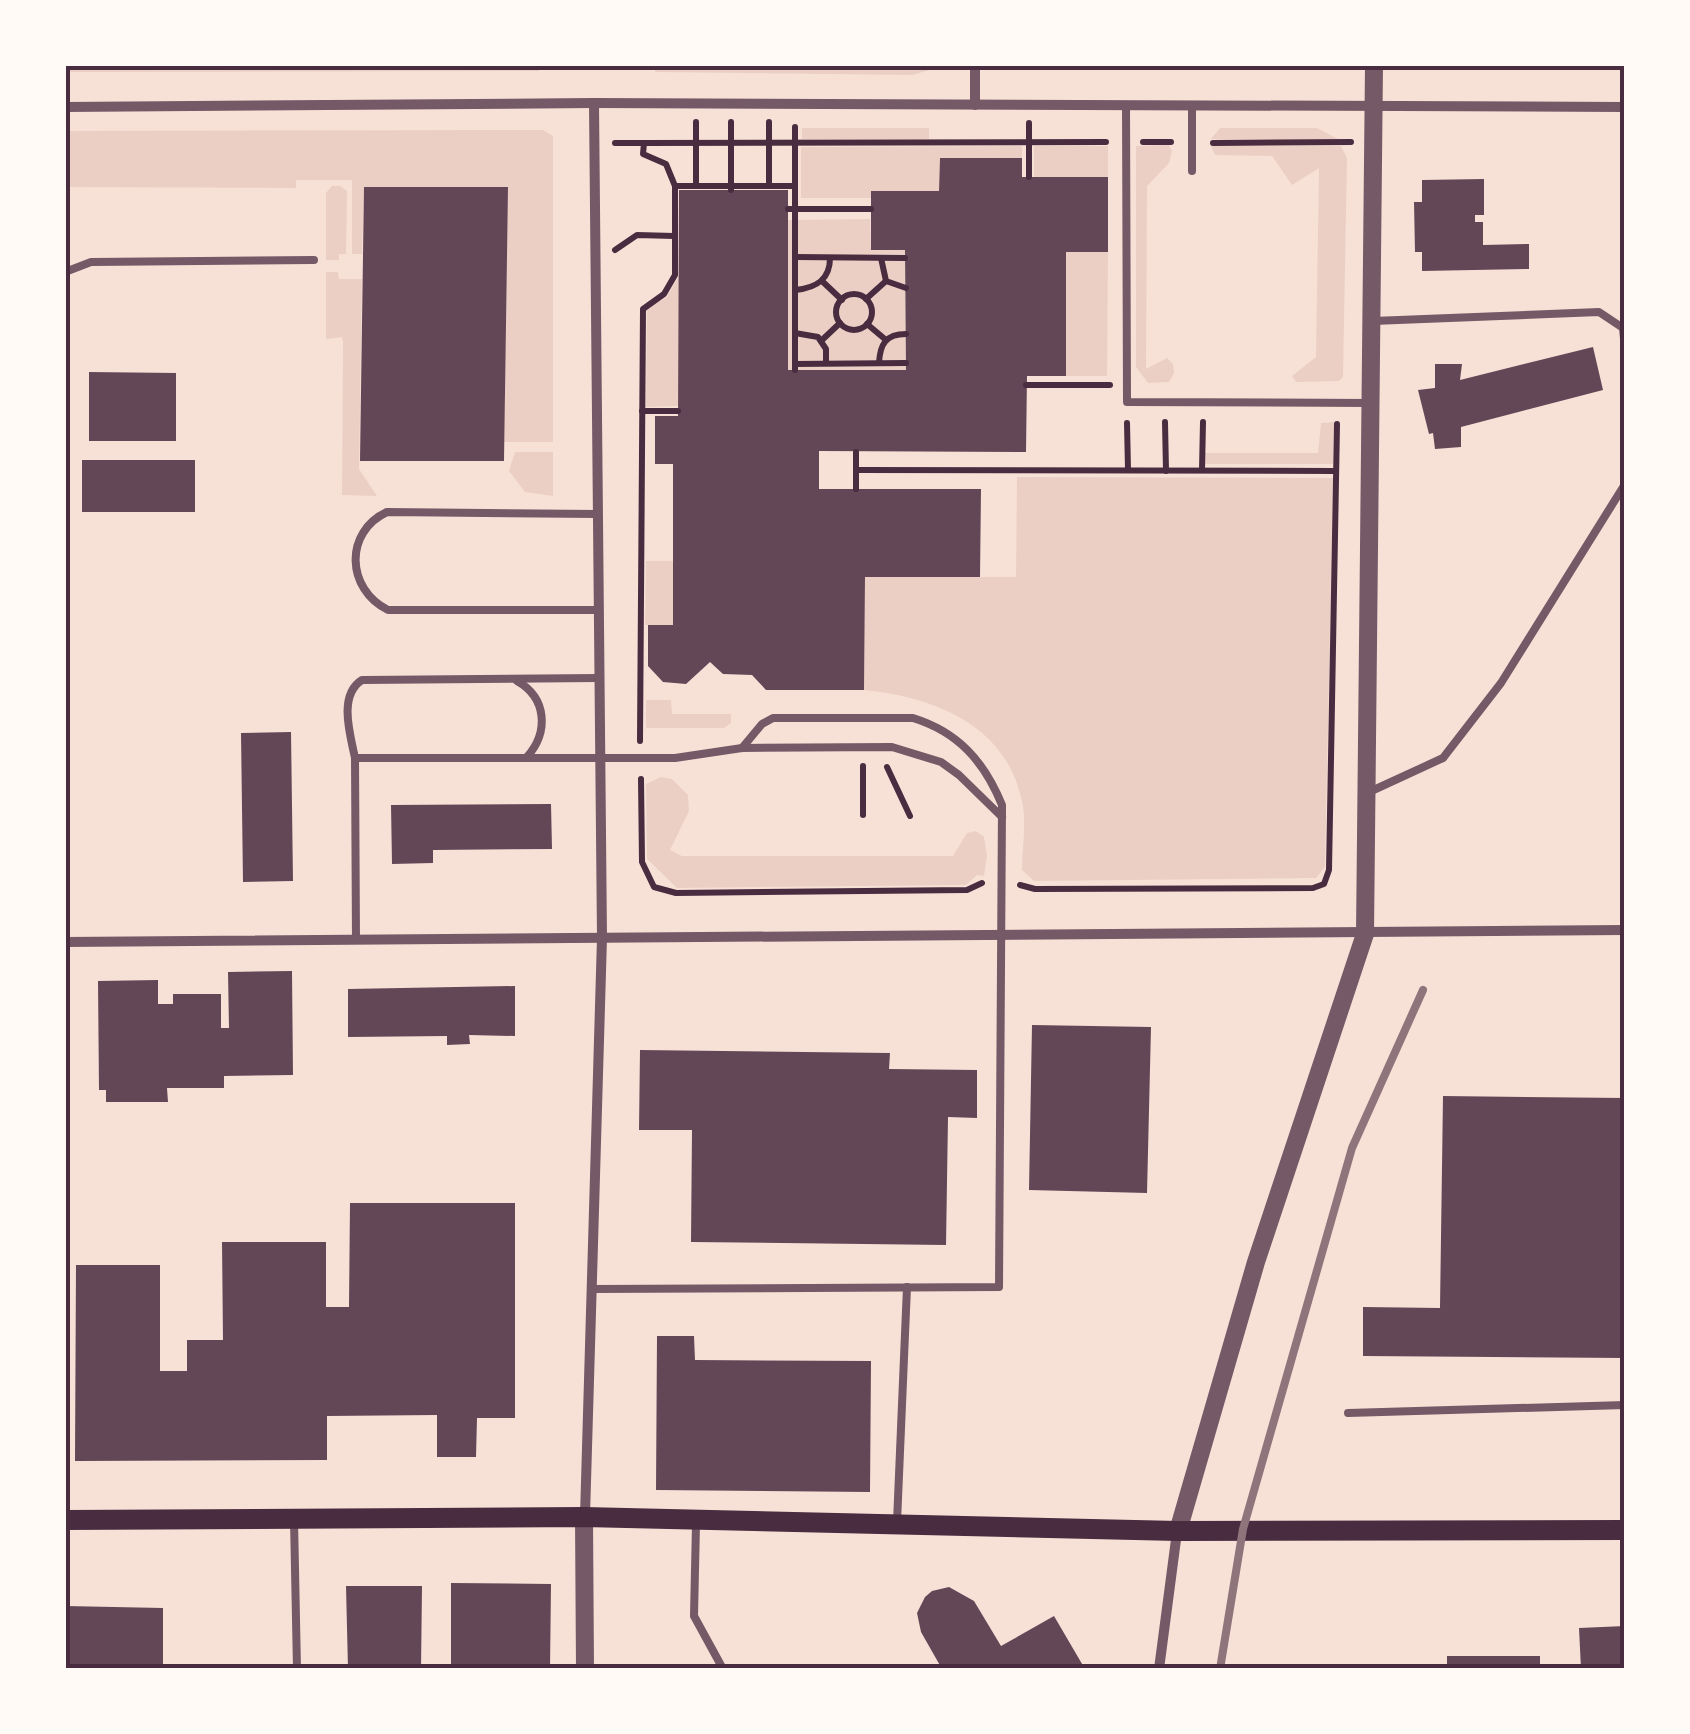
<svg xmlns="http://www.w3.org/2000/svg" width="1690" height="1734" viewBox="0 0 1690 1734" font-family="Helvetica,sans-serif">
	<rect width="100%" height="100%" fill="#f7e1d7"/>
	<g fill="#ebcfc5">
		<path d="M65,65H539V71L94,72H65Z"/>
		<path d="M655,65H937L930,70L912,75L655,72Z"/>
		<rect x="802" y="128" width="127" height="11"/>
		<path d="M1220,128H1317L1338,139H1211Z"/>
		<path d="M543,130L553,136V442H504L507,188L364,187L362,254H352V180H296V188L65,187V131Z"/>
		<path d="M1169,145L1172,151L1169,163L1147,186L1146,369L1167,358L1173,364L1174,373L1169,382L1148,383L1136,367V146Z"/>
		<path d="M1022,146V158H940L939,191H872L871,198H801V147Z"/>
		<rect x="1034" y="146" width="74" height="31"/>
		<path d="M1211,146H1341L1347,158L1343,377L1339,381L1296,382L1292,376L1316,357L1319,168L1292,185L1272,156L1215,155Z"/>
		<path d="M332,186H340L347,191L346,254H339V260H326V193Z"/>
		<path d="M870,219L871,250H905L906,370H788V220Z"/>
		<path d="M1066,252H1108L1107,376H1066Z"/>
		<path d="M326,272H338L339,279H362L359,469L377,496L342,495L343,342L342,337L326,339Z"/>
		<path d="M679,276L678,406L646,407L647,308L666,298Z"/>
		<path d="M1334,422L1333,464H1205V453H1318L1321,423Z"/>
		<path d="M515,452H553V496L525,492L509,471Z"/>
		<path d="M1017,477L1333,478L1325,867L1316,878L1034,881L1022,870C1022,850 1026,827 1023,807C1010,726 935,697 864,690L865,577H1016Z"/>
		<path d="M646,561H673V625H645Z"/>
		<path d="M646,700H671L672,714H731V723L724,728H646Z"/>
		<path d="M661,777L672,779L688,795L689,811L670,850L682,856H953L967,833L976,831L984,837L987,856L984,876L977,875L966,885L677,888L647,859L646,784Z"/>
	</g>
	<g fill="#644757">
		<path d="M940,158H1022V177H1108V252H1066V376H1027L1026,452L819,451V489H981L980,577H865L864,690H766L752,675L723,674L710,662L686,684L663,682L648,666V625H673V464H655V416H678L679,190H788V370H906L905,250H871V191H939Z"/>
		<path d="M1484,179V215H1475V222H1483V245L1529,244V269L1422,271V252H1415L1414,202H1422V180Z"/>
		<path d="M364,187H508L504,461H360Z"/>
		<path d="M1593,347L1603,390L1461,427V447L1435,449L1433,433L1429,434L1418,390L1435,388V364H1462L1460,380Z"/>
		<path d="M89,372L176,373V441H89Z"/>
		<rect x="82" y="460" width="113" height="52"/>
		<path d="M291,732L293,881L243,882L241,733Z"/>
		<path d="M551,804L552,849L433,850V863L392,864L391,805Z"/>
		<path d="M292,971L293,1075L224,1076V1088H167L168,1102H106V1090H99L98,981L158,980V1004H173V994H221V1028H229L228,972Z"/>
		<path d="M515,986V1036L469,1035L470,1044L447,1045V1036L348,1037V989Z"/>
		<path d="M1032,1025L1151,1027L1147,1193L1029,1190Z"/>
		<path d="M640,1050L890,1053L889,1069L977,1070V1118L948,1117L946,1245L691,1242L692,1130H639Z"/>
		<path d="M1443,1096L1625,1098V1358L1363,1356V1307L1440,1308Z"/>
		<path d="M350,1203H515V1418H477L476,1457H437V1415L327,1416V1460L75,1461L76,1265H160V1371H187V1340H223L222,1242H326V1307H349Z"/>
		<path d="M657,1336H694L695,1360L871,1361L870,1492L656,1490Z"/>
		<path d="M451,1583L551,1584L550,1669H451Z"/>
		<path d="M346,1586H422L421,1669H348Z"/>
		<path d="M949,1587L974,1601L1001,1646L1054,1616L1085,1669H942L921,1632L917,1613L925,1597L932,1591Z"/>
		<path d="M65,1606L163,1608V1669H65Z"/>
		<path d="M1625,1626V1669H1581L1579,1628Z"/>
		<rect x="1447" y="1656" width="93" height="13"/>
	</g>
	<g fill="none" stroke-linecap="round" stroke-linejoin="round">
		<g stroke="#4a2c40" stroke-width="6">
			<path d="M696,122V186"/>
			<path d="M1029,123V177"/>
			<path d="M1143,142H1171"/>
			<path d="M615,143H644"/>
			<path d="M1213,143L1351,142"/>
			<path d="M675,186H795"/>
			<path d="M769,186V122"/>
			<path d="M731,190V122"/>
			<path d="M788,209H871"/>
			<path d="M615,250L637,235L674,236"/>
			<path d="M795,257L905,258"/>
			<path d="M881,258L886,281L906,288"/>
			<path d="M822,281L842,300"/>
			<path d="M795,290C816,288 830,280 830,258"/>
			<circle cx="854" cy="312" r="18"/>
			<path d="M866,299L886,281"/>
			<path d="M867,324L886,340"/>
			<path d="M795,333L818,337L826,349V363"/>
			<path d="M821,341L840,323"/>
			<path d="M879,363C880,344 886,334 906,334"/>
			<path d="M795,364L906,363"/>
			<path d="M795,370V127"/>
			<path d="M1026,385H1110"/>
			<path d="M642,411H678"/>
			<path d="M1165,422L1166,471"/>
			<path d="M1127,423L1128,470"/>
			<path d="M856,470L1336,471"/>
			<path d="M1202,470L1203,422"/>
			<path d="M856,489V452"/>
			<path d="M640,741L643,309L664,294L675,275V186L666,164L643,154L644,143L1106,142"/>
			<path d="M887,767L910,816"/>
			<path d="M641,779L642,862L654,887L676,893L967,890L982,883"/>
			<path d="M863,815V766"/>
			<path d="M1020,885L1035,889L1313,888L1324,884L1329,870L1337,424"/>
		</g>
		<g stroke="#755966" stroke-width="8">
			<path d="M1126,105L1127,402L1371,403"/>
			<path d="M1192,105V171"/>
			<path d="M65,272L91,262L314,260"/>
			<path d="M1373,321L1599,312L1623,328L1625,349"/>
			<path d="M598,514L387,512C344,532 346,589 388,610H599"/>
			<path d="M517,681C547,698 549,732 527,757"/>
			<path d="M355,758H675L742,748L892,747L941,762L959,775L1002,817"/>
			<path d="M1367,793L1443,758L1501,683L1625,484"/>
			<path d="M356,940L355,758C350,734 338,695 362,680L599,678"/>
			<path d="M591,1289L999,1287L1002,805C984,761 958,732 913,718H773L762,724L742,748"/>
			<path d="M1348,1413L1625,1405"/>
			<path d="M294,1519L297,1669"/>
			<path d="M897,1522L907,1287"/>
			<path d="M696,1524L694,1616L723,1669"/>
		</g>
		<g stroke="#755966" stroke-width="10">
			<path d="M975,105V65"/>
			<path d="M65,107L594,103L1625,107"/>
			<path d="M65,942L1625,930"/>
			<path d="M585,1516L602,938L594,103"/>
			<path d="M1159,1669L1177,1532"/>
		</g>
		<g stroke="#755966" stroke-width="18">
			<path d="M584,1517L585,1669"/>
			<path d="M1178,1531L1256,1262L1365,934L1374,65"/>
		</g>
		<path stroke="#4a2c40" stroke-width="20" d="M65,1520L584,1517L1178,1531L1625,1530"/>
		<path stroke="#8f747c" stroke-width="8" d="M1220,1669L1243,1529L1352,1148L1423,990"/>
	</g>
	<rect width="1690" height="1734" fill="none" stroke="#fffaf5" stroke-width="135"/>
	<rect x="68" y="68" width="1554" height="1598" fill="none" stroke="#4a2c40" stroke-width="4"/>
</svg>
